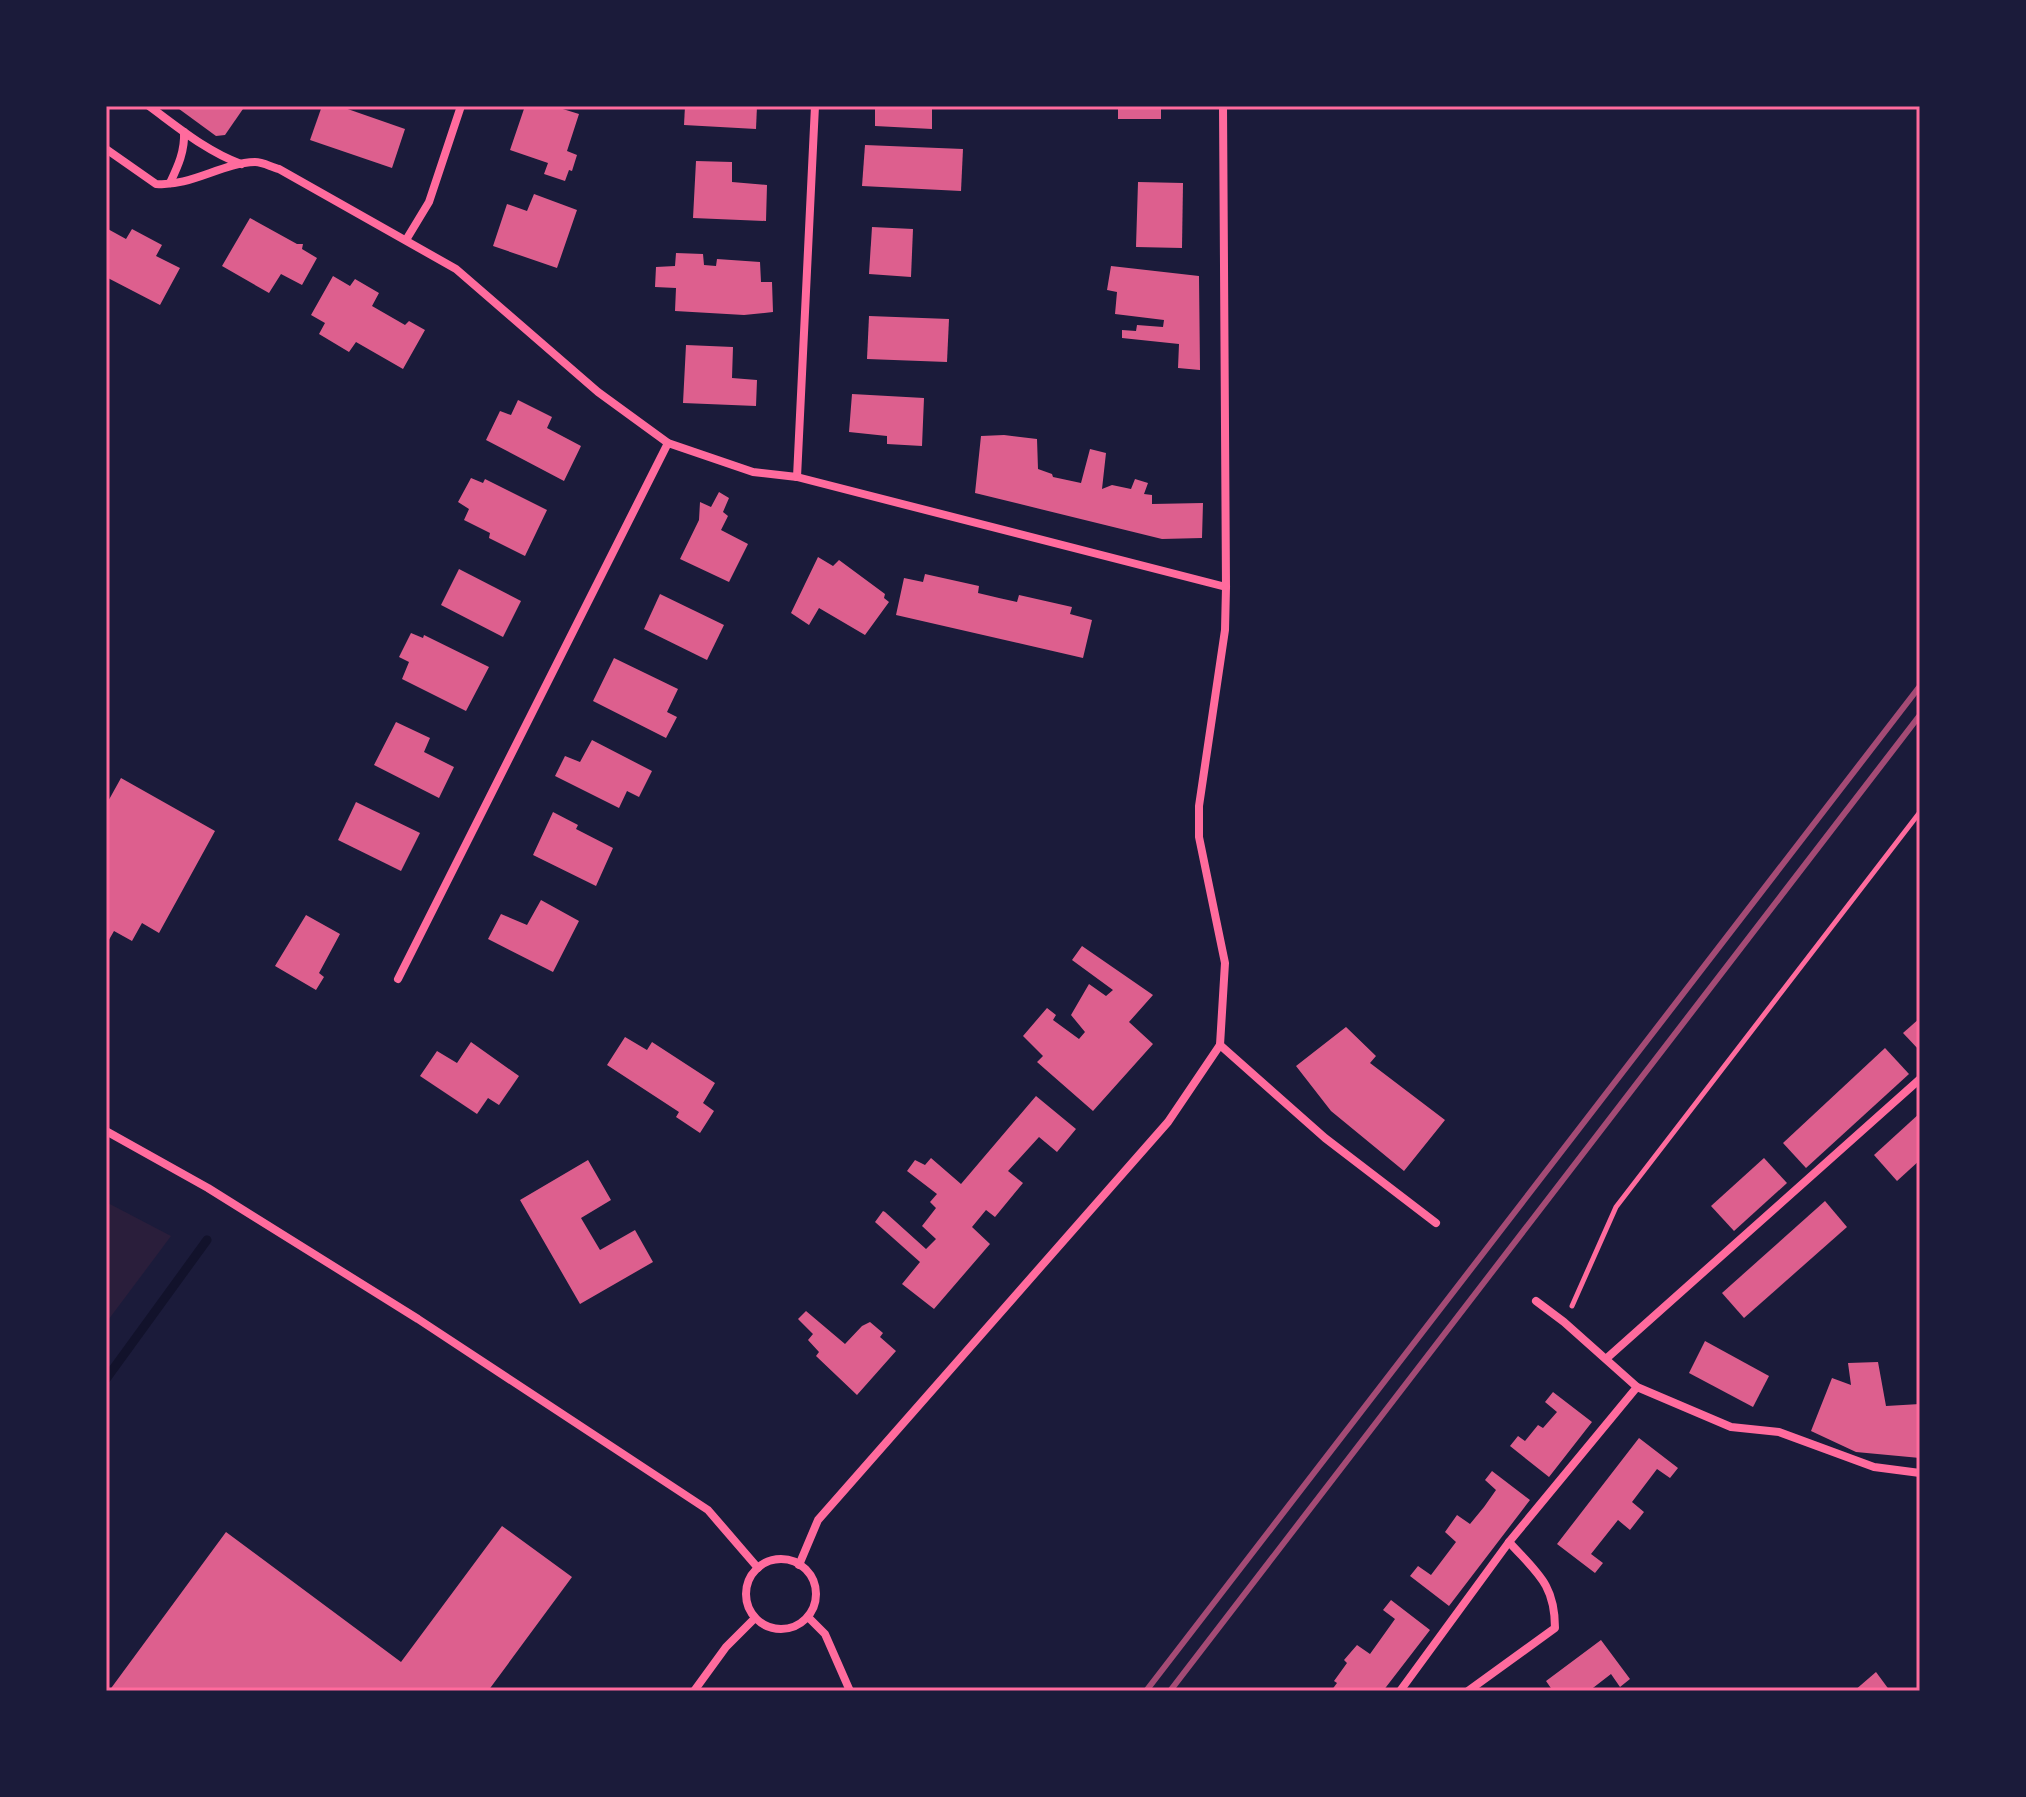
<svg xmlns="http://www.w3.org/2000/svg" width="2026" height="1797" viewBox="0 0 2026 1797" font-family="Quicksand,sans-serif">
	<rect width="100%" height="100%" fill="#1b1b3a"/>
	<path fill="#2a1e3b" d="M106,1202L171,1236L106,1323Z"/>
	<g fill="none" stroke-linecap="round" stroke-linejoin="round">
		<path stroke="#12122b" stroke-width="9" d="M106,1379L207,1240"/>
	</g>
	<g fill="#dd5f8e">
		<path d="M175,106H245L225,135L216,136Z"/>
		<path d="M322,106H339L405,129L392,168L310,140Z"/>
		<path d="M525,106H553L579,114L567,151L577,155L572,171L569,170L565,181L544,174L548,163L510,150Z"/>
		<path d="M685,106H757L756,129L684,125Z"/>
		<path d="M869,106H932V129L875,126V109Z"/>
		<rect x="1118" y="106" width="43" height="13"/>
		<path d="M865,145L963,149L961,191L862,186Z"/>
		<path d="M696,161L732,162V182L767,185L766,221L693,218Z"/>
		<path d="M1138,182L1183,183L1182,248L1136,247Z"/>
		<path d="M534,194L577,210L557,268L493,246L507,204L527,211Z"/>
		<path d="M250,218L297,244H303L302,249L317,258L302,285L281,274L269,293L222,266Z"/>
		<path d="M872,227L913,229L911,277L869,274Z"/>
		<path d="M106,228L126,239L132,229L162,245L156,256L180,268L160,305L106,277Z"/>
		<path d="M676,253L703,254L704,265L716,266L717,259L760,262L761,282H772L773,312L744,315L675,311L676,288L655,287L656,267L675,266Z"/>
		<path d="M1111,266L1199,276L1200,370L1178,368L1179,344L1122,338V330L1136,331L1137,325L1163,327L1164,320L1115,314L1117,292L1107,290Z"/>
		<path d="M333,276L350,286L355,279L379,293L372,306L405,325L409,321L425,330L403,369L356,342L349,352L319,334L325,323L311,315Z"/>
		<path d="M869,316L949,319L947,362L867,359Z"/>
		<path d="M686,345L733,347L732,378L757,380L756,406L683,403Z"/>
		<path d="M852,394L924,398L922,446L887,444V436L849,432Z"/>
		<path d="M518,400L552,417L547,428L581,446L564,481L486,440L500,411L511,415Z"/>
		<path d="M1004,435L1037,439L1038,469L1052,474L1053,477L1081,483L1090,449L1106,453L1102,489L1112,485L1131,489L1135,479L1148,483L1144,494L1152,495V504L1203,503L1202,538L1162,539L975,493L981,436Z"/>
		<path d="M471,478L483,483L485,479L547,510L525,556L489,538L490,533L464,520L469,509L458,502Z"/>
		<path d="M719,492L729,498L723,512L728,516L721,530L748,544L729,582L680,559L699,520L700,502L711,507Z"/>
		<path d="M818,557L833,566L839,560L885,594L884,598L889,602L865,635L819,608L809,625L791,613Z"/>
		<path d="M459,569L521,601L503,637L441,605Z"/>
		<path d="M925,574L979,586L978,593L999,598L1017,602L1019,595L1072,607L1070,614L1092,620L1083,658L896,615L904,578L923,582Z"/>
		<path d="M660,594L724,625L707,660L644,629Z"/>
		<path d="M411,633L423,638L424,635L489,667L466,711L402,679L409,662L399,657Z"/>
		<path d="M614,658L678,689L667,712L677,717L666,738L593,701Z"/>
		<path d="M396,722L430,738L424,752L454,767L439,798L374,765Z"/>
		<path d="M592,740L652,771L639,797L627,791L619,808L555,776L565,756L580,762Z"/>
		<path d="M121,778L215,831L159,933L142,923L132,941L114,931L106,945V805Z"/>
		<path d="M356,802L420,833L401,871L338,840Z"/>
		<path d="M553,812L578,825L576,829L613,848L596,886L533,855Z"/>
		<path d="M541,900L579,921L553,972L488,939L501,914L527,925Z"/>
		<path d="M306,915L340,934L319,973L324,977L316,990L275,966Z"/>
		<path d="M1082,946L1153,995L1129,1022L1153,1044L1093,1111L1037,1062L1043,1056L1023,1036L1047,1008L1056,1015L1053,1020L1079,1039L1085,1032L1071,1015L1089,984L1106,996L1113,990L1072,960Z"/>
		<path d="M1920,1018V1051L1903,1033Z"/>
		<path d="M1346,1027L1376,1056L1370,1063L1445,1120L1404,1171L1331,1111L1296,1066Z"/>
		<path d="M625,1037L647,1050L652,1042L715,1083L703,1103L714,1111L700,1133L676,1117L679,1112L607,1065Z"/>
		<path d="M471,1042L519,1076L499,1105L488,1098L477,1114L420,1076L437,1051L457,1063Z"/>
		<path d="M1885,1048L1909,1074L1806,1168L1783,1143Z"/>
		<path d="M1036,1096L1076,1129L1057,1152L1039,1137L1008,1171L1023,1183L995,1217L986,1210L972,1227L990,1244L934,1309L902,1284L920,1262L875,1222L883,1211L885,1212L926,1249L936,1239L922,1226L936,1208L930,1202L937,1194L907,1171L915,1160L925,1165L931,1158L961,1184Z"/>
		<path d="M1920,1113V1160L1897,1181L1874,1155Z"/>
		<path d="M1764,1158L1787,1183L1734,1231L1711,1206Z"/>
		<path d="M588,1160L611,1200L581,1218L600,1250L635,1230L653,1262L580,1304L520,1200Z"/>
		<path d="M1825,1201L1847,1227L1744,1318L1722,1293Z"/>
		<path d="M806,1311L845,1344L862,1326L870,1322L883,1333L880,1337L896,1351L857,1395L816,1356L819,1352L808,1340L813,1334L798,1319Z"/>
		<path d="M1705,1341L1769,1376L1753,1407L1689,1373Z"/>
		<path d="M1878,1362L1886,1406L1920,1404V1458L1856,1452L1811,1431L1832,1378L1851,1385L1848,1363Z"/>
		<path d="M1553,1392L1592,1422L1549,1477L1510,1446L1518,1436L1525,1441L1538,1425L1543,1428L1557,1412L1545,1402Z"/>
		<path d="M1639,1438L1678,1468L1670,1478L1657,1469L1632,1502L1644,1512L1630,1530L1618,1520L1591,1554L1603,1563L1595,1573L1557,1544Z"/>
		<path d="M1492,1471L1530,1500L1449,1606L1410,1576L1418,1566L1431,1575L1456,1542L1445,1532L1457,1515L1470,1524L1484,1507L1496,1490L1485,1480Z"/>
		<path d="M502,1526L572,1577L488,1691H109L226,1532L401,1662Z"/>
		<path d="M1391,1600L1430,1630L1383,1691H1331L1337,1683L1334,1681L1347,1663L1344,1660L1357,1645L1370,1654L1395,1619L1383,1610Z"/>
		<path d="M1601,1640L1630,1679L1620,1687L1611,1674L1589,1691H1553L1546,1681Z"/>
		<path d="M1876,1672L1890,1691H1854Z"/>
	</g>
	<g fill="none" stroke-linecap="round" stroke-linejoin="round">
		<path stroke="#ff6b9d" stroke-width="5" d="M1572,1306L1616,1207L1920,812"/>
		<g stroke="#ff6b9d" stroke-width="8">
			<path d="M149,106C179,128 206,151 241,164"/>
			<path d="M106,149L156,184C190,187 222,163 255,162C263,162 271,167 279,169L456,269L598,392L668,443L753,472L797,477L1226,587"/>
			<path d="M170,183C178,166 185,151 184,132"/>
			<path d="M406,240L429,202L461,106"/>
			<path d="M797,477L815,106"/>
			<path d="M398,979L668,443"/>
			<path d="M1220,1045L1225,963L1199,837V806L1225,630L1226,587L1223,106"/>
			<path d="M1220,1045L1325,1138L1436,1223"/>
			<path d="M106,1131L208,1188L418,1319L708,1510L758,1568"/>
			<path d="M1536,1301L1564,1322L1637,1387L1731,1427L1779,1432L1874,1467L1920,1473"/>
			<path d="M1607,1358L1920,1079"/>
			<circle cx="781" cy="1594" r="35"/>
			<path d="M799,1565L818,1520L1168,1122L1220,1045"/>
			<path d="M808,1617L825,1634L850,1691"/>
			<path d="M694,1691L726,1647L755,1618"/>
			<path d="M1400,1691L1509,1542L1637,1387"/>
			<path d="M1468,1691L1555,1628C1555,1584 1537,1573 1509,1542"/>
		</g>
		<g stroke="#a44b75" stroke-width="6">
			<path d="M1146,1691L1920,686"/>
			<path d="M1170,1691L1920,715"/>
		</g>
	</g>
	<rect width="2026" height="1797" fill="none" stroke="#1b1b3a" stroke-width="216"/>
	<rect x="108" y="108" width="1810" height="1581" fill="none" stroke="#ff6b9d" stroke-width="3"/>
</svg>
